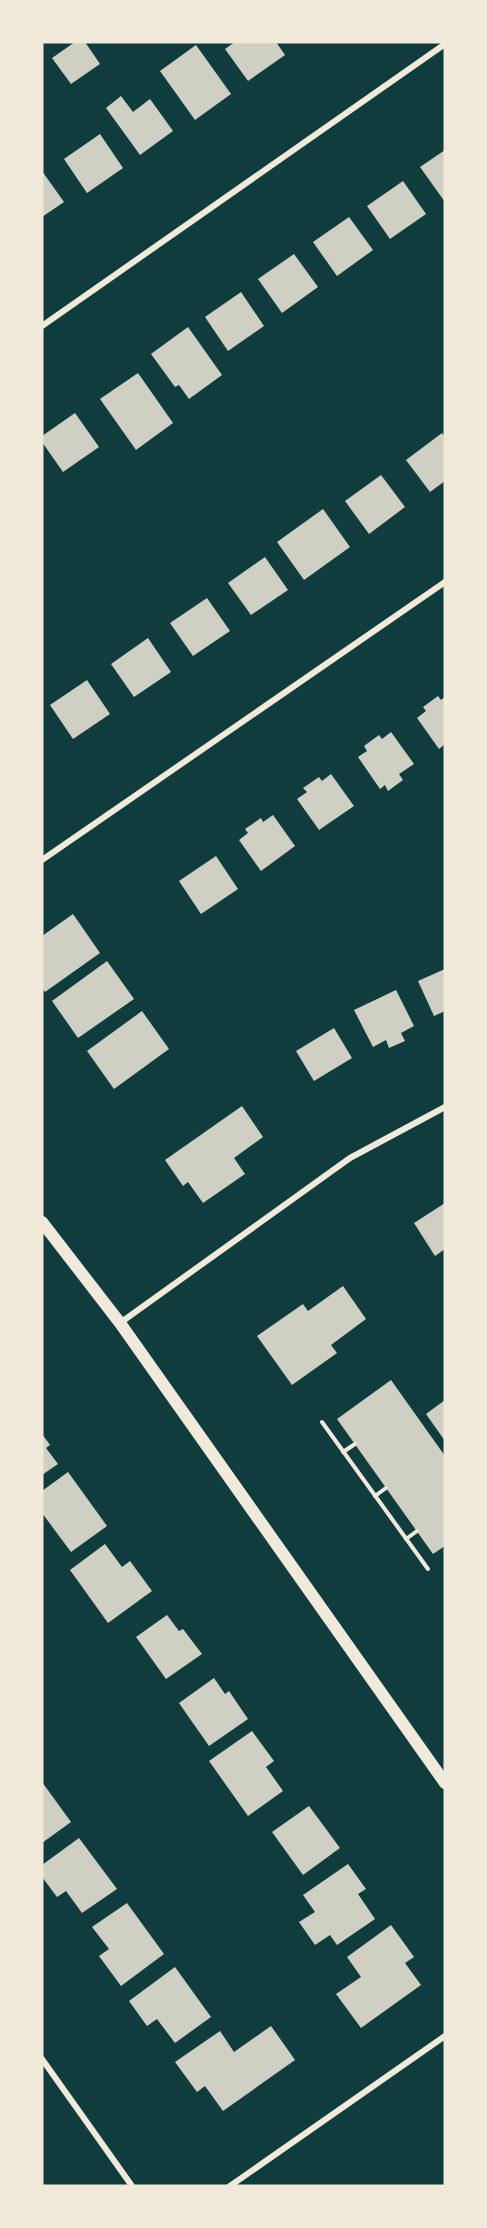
<svg xmlns="http://www.w3.org/2000/svg" width="487" height="2228" viewBox="0 0 487 2228" font-family="'DejaVu Sans',sans-serif">
	<rect width="100%" height="100%" fill="#0f3d3e"/>
	<g fill="#cfcfc3">
		<path d="M75,42H85L100,64L71,84L52,58Z"/>
		<path d="M235,42H276L285,55L248,81L225,49Z"/>
		<path d="M196,45L231,94L195,120L160,71Z"/>
		<path d="M121,96L133,112L150,99L173,131L140,155L106,108Z"/>
		<path d="M100,134L123,168L87,193L64,159Z"/>
		<path d="M445,150V202L420,167Z"/>
		<path d="M42,171L64,202L42,217Z"/>
		<path d="M403,181L426,214L390,239L367,206Z"/>
		<path d="M349,217L373,250L337,276L313,242Z"/>
		<path d="M294,254L318,287L282,313L258,279Z"/>
		<path d="M241,292L264,326L228,351L205,317Z"/>
		<path d="M188,327L222,375L189,399L179,385L175,387L151,354Z"/>
		<path d="M138,373L173,423L136,450L100,399Z"/>
		<path d="M75,413L99,447L63,472L42,442V436Z"/>
		<path d="M442,433L445,437V481L430,492L406,460Z"/>
		<path d="M381,475L405,507L369,534L345,501Z"/>
		<path d="M323,509L350,547L304,580L277,542Z"/>
		<path d="M265,557L288,590L251,615L228,583Z"/>
		<path d="M207,598L230,631L193,656L170,623Z"/>
		<path d="M148,638L171,672L134,697L111,664Z"/>
		<path d="M87,680L110,714L73,739L50,705Z"/>
		<path d="M438,696L441,700L445,697V744L439,749L417,718L426,711L423,707Z"/>
		<path d="M391,732L414,764L399,774L403,780L388,791L385,785L380,789L358,757L367,751L364,746L379,735L382,739Z"/>
		<path d="M331,774L354,806L319,830L297,799L307,792L303,788L319,777L322,781Z"/>
		<path d="M273,815L295,846L261,871L239,840L248,833L245,829L261,818L263,822Z"/>
		<path d="M216,856L238,889L201,914L179,881Z"/>
		<path d="M73,914L100,953L45,992L42,988V936Z"/>
		<path d="M107,961L134,999L78,1038L52,1001Z"/>
		<path d="M445,969V1011L434,1016L418,981Z"/>
		<path d="M396,990L414,1026L401,1033L405,1041L389,1048L386,1040L373,1047L354,1010Z"/>
		<path d="M142,1011L169,1049L114,1089L87,1051Z"/>
		<path d="M334,1028L352,1058L314,1081L296,1051Z"/>
		<path d="M242,1106L263,1137L234,1158L245,1174L203,1203L188,1182L183,1186L165,1160Z"/>
		<path d="M445,1203V1249L435,1256L414,1223Z"/>
		<path d="M343,1286L366,1319L331,1345L337,1353L292,1385L257,1336L303,1304L308,1311Z"/>
		<path d="M391,1380L445,1456V1546L433,1554L337,1419Z"/>
		<path d="M445,1400V1441L426,1414Z"/>
		<path d="M42,1434L50,1445L46,1448L58,1464L42,1475Z"/>
		<path d="M68,1472L107,1526L71,1552L42,1513V1491Z"/>
		<path d="M105,1544L122,1567L130,1561L152,1591L108,1623L70,1570Z"/>
		<path d="M167,1615L179,1631L183,1629L202,1654L166,1679L136,1637Z"/>
		<path d="M214,1678L225,1694L229,1691L248,1719L209,1746L179,1703Z"/>
		<path d="M252,1731L274,1761L266,1767L283,1791L248,1816L209,1761Z"/>
		<path d="M42,1782L71,1822L42,1843Z"/>
		<path d="M309,1806L340,1848L303,1875L272,1832Z"/>
		<path d="M79,1838L117,1889L82,1913L66,1891L57,1897L42,1877V1865Z"/>
		<path d="M348,1864L366,1889L358,1894L375,1919L337,1945L330,1935L315,1945L299,1922L315,1912L303,1895Z"/>
		<path d="M127,1903L164,1954L121,1986L99,1956L109,1949L92,1927Z"/>
		<path d="M391,1925L414,1957L405,1963L421,1985L361,2028L336,1994L361,1977L347,1957Z"/>
		<path d="M175,1967L211,2017L175,2043L157,2019L147,2026L129,2001Z"/>
		<path d="M271,2026L295,2060L223,2111L205,2086L197,2092L175,2062L220,2031L234,2052Z"/>
	</g>
	<g fill="none" stroke-linecap="round" stroke-linejoin="round">
		<g stroke="#f1e9da" stroke-width="4">
			<path d="M322,1422L428,1569"/>
			<path d="M343,1452L355,1444"/>
			<path d="M375,1496L386,1488"/>
			<path d="M406,1539L417,1531"/>
		</g>
		<g stroke="#f1e9da" stroke-width="6">
			<path d="M42,326L445,44"/>
			<path d="M42,860L445,582"/>
			<path d="M120,1323L350,1158L445,1107"/>
			<path d="M42,2059L132,2186"/>
			<path d="M230,2186L445,2036"/>
		</g>
		<path stroke="#f1e9da" stroke-width="12" d="M42,1222L120,1323L445,1783"/>
	</g>
	<rect width="487" height="2228" fill="none" stroke="#f1e9da" stroke-width="87"/>
</svg>
